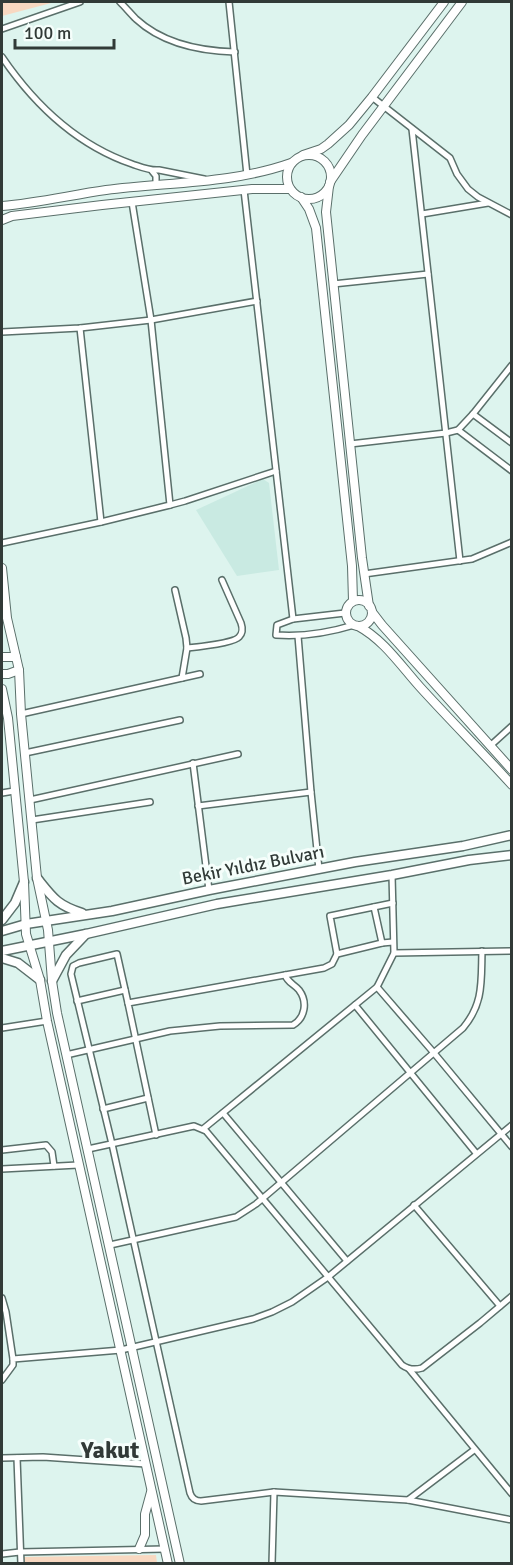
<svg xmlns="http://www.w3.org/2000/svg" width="513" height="1565" viewBox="0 0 513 1565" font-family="Signika,sans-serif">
	<rect width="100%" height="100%" fill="#ddf4ee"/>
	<path fill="#c9eae2" d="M263,479L269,483L279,570L237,576L196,510Z"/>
	<g fill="#f8d8c1">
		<path d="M2,2H55L2,16Z"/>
		<path d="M156,1555L157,1563L23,1564V1557Z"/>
	</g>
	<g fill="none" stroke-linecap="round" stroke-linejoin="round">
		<defs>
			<g id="street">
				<path d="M120,2C125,7 131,14 136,19C163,44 199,51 235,52"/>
				<path d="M229,2L247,175"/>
				<path d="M2,29L80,2"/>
				<path d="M2,57C34,104 77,145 132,164C141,167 150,171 159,170L204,179"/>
				<path d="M372,97L450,158L457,174L468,189L478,197L512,215"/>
				<path d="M412,129L460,561"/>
				<path d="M152,171L156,176V185"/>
				<path d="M244,190L293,619"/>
				<path d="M422,214L488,203"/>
				<path d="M333,284L428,274"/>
				<path d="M80,328L101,522"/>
				<path d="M2,332L80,328L151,320L257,301"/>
				<path d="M473,414L512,443"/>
				<path d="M458,430L512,471"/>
				<path d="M350,444L446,433L458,430L473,414L512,365"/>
				<path d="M170,505L185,501L276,471"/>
				<path d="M2,543L101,522L170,505L151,320L132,202"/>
				<path d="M364,574L472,559L512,542"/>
				<path d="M175,590L186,638L187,648L182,678"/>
				<path d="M345,613L293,619L277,625L276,635C303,637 328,633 354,625"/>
				<path d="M298,636L311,792L319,869"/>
				<path d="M187,648C197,647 234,643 239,637C243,633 243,629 241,623L222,580"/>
				<path d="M21,714L200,674"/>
				<path d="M490,746L512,726"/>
				<path d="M25,753L180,720"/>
				<path d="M193,763L209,890"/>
				<path d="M2,793L14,791"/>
				<path d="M30,800L238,754"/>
				<path d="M198,806L311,792"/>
				<path d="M32,820L150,802"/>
				<path d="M374,907L382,943"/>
				<path d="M394,953L512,951"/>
				<path d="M337,954L330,916L393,903"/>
				<path d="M377,987L434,1053L512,1147"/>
				<path d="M77,1001L125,990"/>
				<path d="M128,1003L117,954L79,963L73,966L71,974L112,1144L190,1493C192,1499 196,1501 201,1501L274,1492L408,1500L474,1450"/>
				<path d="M355,1005L476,1153"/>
				<path d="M2,1028L47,1021"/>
				<path d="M66,1055L170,1031L220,1026L293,1025C305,1018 308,1002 299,990C294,984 288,983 285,975"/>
				<path d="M103,1109L148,1098"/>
				<path d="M223,1113L347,1261"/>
				<path d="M203,1129L377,987L394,953L392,875"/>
				<path d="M156,1135L128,1003L324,968L332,964L337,954L382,943L393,942"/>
				<path d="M88,1149L194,1126L206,1131L402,1365C409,1370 415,1370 422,1368L480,1323L512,1296"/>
				<path d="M2,1150L46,1145L52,1152L54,1166"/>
				<path d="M2,1169L78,1165"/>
				<path d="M414,1205L500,1306"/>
				<path d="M110,1245L236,1217L256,1204L463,1028C484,1003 481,981 482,951"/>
				<path d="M2,1298L6,1312L13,1359"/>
				<path d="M409,1369L512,1494"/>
				<path d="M2,1380L13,1365V1359L121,1350L253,1319L272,1312L292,1302L328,1277L512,1125"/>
				<path d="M2,1458L43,1457L146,1464"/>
				<path d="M17,1458L21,1564"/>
				<path d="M408,1500L512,1520"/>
				<path d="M2,1554L20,1552L165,1549"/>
				<path d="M272,1564L274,1492"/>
			</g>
			<g id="secondary">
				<circle cx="309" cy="177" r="22"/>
				<path d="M303,155L321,149L328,144L349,125L372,97L444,2"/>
				<path d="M330,182L362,135L462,2"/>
				<path d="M329,186L326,212L362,558L369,606"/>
				<path d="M301,197L309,209L316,228L352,566L353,601"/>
				<path d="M2,206C37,203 71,195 106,190C167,182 232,184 291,163"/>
				<path d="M2,220L12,216L102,205L252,189H290"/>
				<path d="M2,568L7,618L19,670L21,714L37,878L48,930L52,981L57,1013L180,1564"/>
				<circle cx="359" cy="613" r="13"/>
				<path d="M372,612L382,625L512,770"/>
				<path d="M358,626C384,640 401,666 420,687C450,720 482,752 512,785"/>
				<path d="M2,657H16"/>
				<path d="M2,674H8L19,670"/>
				<path d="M2,689L8,718L24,882L26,934L40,980L47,1021L168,1564"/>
				<path d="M139,1549L145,1535V1514L151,1492"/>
			</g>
			<g id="primary">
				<path d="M37,878C53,898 57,905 82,913"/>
				<path d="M2,920L15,903L24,882"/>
				<path d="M2,931L26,924L112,911L209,890L355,862L463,846L512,835"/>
				<path d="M2,951L86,934L217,904L392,875L469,860L512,855"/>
				<path d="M2,958L18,963L40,980"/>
				<path d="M52,981L66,955L86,934"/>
			</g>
		</defs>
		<use href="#street" stroke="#5a6f6a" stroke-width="8"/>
		<use href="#secondary" stroke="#5a6f6a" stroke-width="10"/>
		<use href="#primary" stroke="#5a6f6a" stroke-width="11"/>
		<use href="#street" stroke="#fff" stroke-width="5"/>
		<use href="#secondary" stroke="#fff" stroke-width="8"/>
		<use href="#primary" stroke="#fff" stroke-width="8"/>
	</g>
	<g text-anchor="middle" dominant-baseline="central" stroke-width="6" stroke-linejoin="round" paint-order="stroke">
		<g font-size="18" fill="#313a37" stroke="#f5fefb">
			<text transform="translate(253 865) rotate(-11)">Bekir Yıldız Bulvarı</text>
		</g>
		<g font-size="24" font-weight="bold" fill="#313a37" stroke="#f5fefb">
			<text x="110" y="1450">Yakut</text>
		</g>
	</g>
	<rect width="513" height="1565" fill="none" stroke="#313a37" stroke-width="6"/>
	<path d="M15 39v9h99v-9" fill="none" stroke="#313a37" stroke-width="3"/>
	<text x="24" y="39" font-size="18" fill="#313a37" stroke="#f5fefb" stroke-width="4.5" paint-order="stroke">100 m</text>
</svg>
